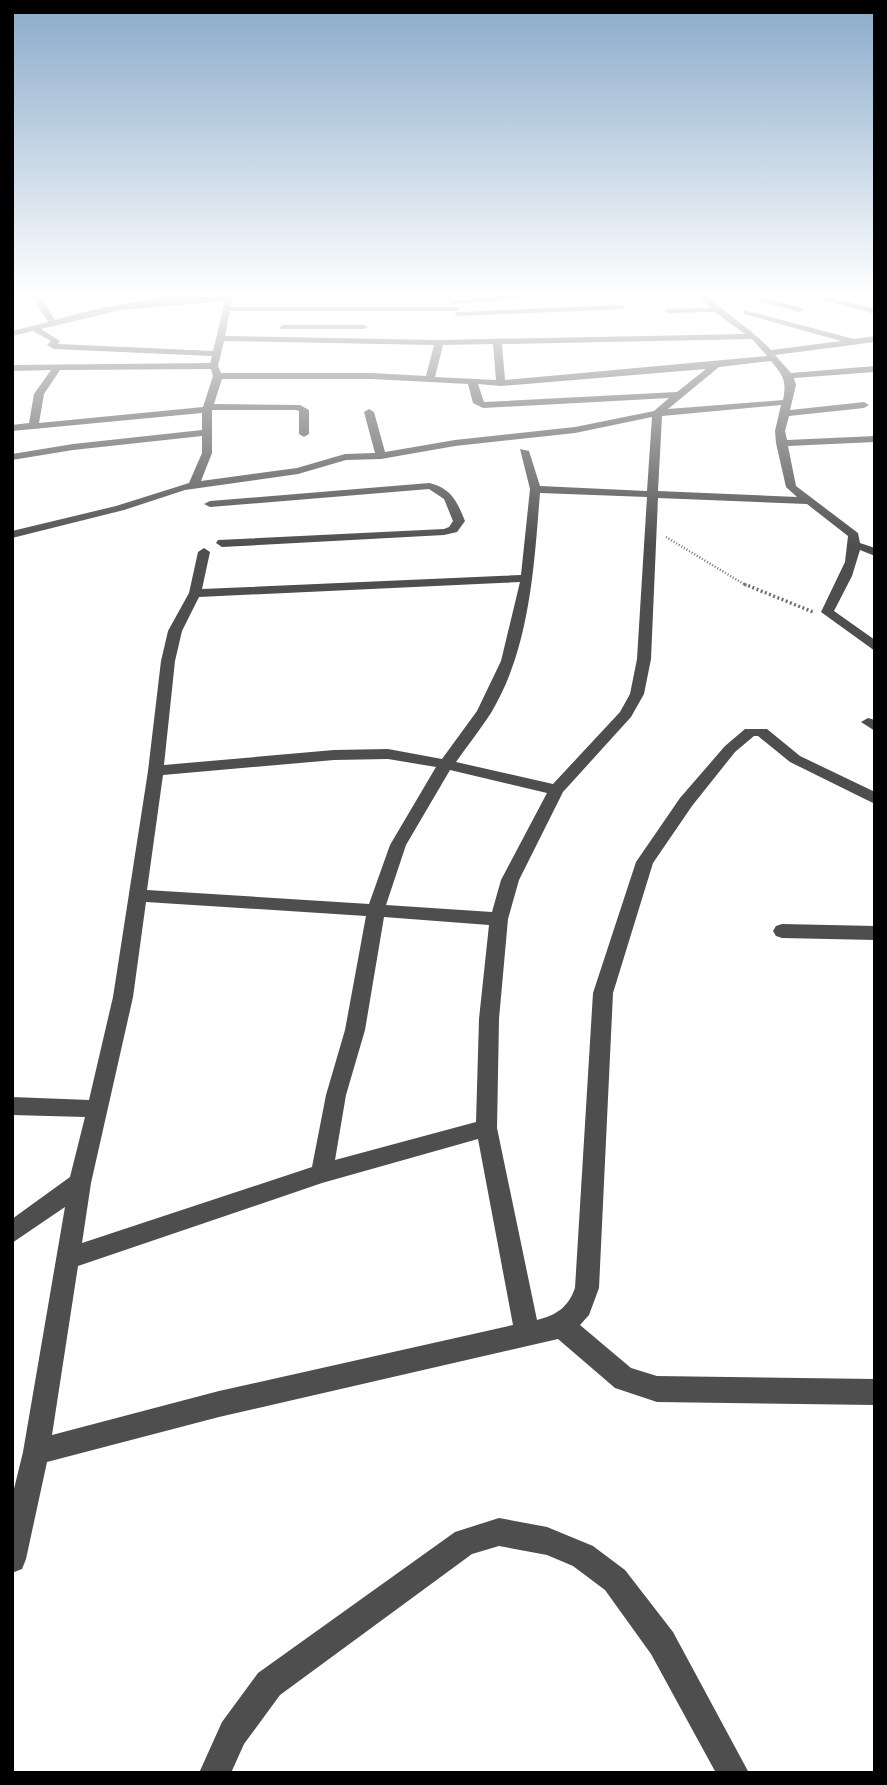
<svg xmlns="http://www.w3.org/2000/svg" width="887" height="1785" viewBox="0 0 887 1785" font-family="'DM Sans',sans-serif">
	<rect width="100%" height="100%" fill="#fff"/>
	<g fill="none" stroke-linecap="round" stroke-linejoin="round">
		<path stroke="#707070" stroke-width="2.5" stroke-dasharray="1 2" stroke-linecap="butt" d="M666,537L747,586"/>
		<path stroke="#707070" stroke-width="3.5" stroke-dasharray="2 2.5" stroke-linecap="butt" d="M744,584L813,612"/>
		<g fill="#4e4e4e" fill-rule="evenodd">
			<path d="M32,296H40L55,320C107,305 178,291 232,297L231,307H456L460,309L456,311H230L225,336L439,340L745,334L715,312L669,313L665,311L669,309L710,308L699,296H708C728,316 752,329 771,350L841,341L744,314V310L854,339L875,336V342L775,355L791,373L875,366V372L794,378L796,385L790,410L864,402L869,405L864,408L789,416L785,431L787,440L875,436V442L788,446L796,486L858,533L860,543L875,548V556L860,550L852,576L834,611L875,640V651L821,612L845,562L848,536L807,504L658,498L651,659L644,694L631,717L563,792L519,880L508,919L499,1019L497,1128L537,1320C556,1315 568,1308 575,1288L593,993L636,862L680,798L725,746L745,729H767L800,756L875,792V804L790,762L758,736H754L735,752L692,806L653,863L613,993L599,1288L589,1315L580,1325L631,1368L657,1376L875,1379V1405L657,1402L615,1388L558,1339L219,1417L47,1462L26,1559L22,1569L12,1573V1497L23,1452L65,1207L12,1243V1219L70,1177L85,1117L12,1115V1097L89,1100L113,997L148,771L161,661L168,631L189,593L198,552L204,548L210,552L202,589L521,575L530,489L520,449L529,451L540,486L647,491L652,417L575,433L455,446L381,459L346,460L298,474L185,490L124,510L12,538V531L116,506L189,483L202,453V436L73,450L12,460V454L73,444L202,430V413L12,431V425L29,423L34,394L51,370L12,371V365L210,363L212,356L54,349L47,345L51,341L33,331L12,336V331L48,322ZM225,301L213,351L58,344L60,341L41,329L121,310ZM752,339L767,356L505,380L502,344ZM224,341L434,345L426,376L372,373H221L218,366ZM493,344L496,380L435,377L443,345ZM771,361C783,375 787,381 783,400L668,409L719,367ZM211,369L213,376L203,407L39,423L44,394L60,370ZM706,369L677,392L484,402L478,384L501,386ZM222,379H372L468,384L473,403L483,408L669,398L654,411L575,427L455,440L385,452L374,412L369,409L364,412L375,453L345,454L297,468L201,481L212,453V410H296L299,411V434L304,437L309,434V410L300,405L214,404ZM781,405L775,431L776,443L786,487L797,497L658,491L662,416ZM540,493L647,497L637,659L630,694L620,712L553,784L456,762C467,746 480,730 491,713C530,648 534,567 540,493ZM520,582L501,661L477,711L442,759L388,749L334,750L164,765L175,661L182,631L199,597ZM388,759L436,767L390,845L369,904L147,890L163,775L334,760ZM450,770L547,793L501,880L492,912L386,905L406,845ZM146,902L366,916L345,1030L326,1095L312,1167L82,1243L91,1183L133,997ZM384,917L489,925L479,1019L476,1122L335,1160L346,1095L365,1030ZM478,1139L513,1325L219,1391L52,1435L78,1266L322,1183Z"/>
			<path d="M503,296H548L452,304L448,302Z"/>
			<path d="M810,296H824L875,309V314Z"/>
			<path d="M762,297L802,308L803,310L799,312L759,301Z"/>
			<path d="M622,305L625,309L458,316L454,314L458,312Z"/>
			<path d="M282,325H364L368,327L364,329H279Z"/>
			<path d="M429,483C451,488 457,501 465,521L457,532L444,535L222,547L216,543L218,540L444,529L449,527L453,521L444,499L429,489L210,507L204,504L210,501Z"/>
			<path d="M868,718L875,720V731L861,722Z"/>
			<path d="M782,924L875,926V940L782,938L776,936L773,931L776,926Z"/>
			<path d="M499,1518L547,1527L593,1546L625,1570L673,1632L749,1773H716L651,1654L605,1590L573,1566L547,1555L499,1546L472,1554L280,1695L244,1744L231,1773H199L222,1722L258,1673L455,1532Z"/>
		</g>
	</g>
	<linearGradient id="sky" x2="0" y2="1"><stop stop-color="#89aaca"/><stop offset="0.54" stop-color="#fff"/><stop offset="1" stop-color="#fff" stop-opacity="0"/></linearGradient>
	<rect width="887" height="546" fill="url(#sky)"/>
	<rect width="887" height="1785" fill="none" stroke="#000000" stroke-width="28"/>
</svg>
